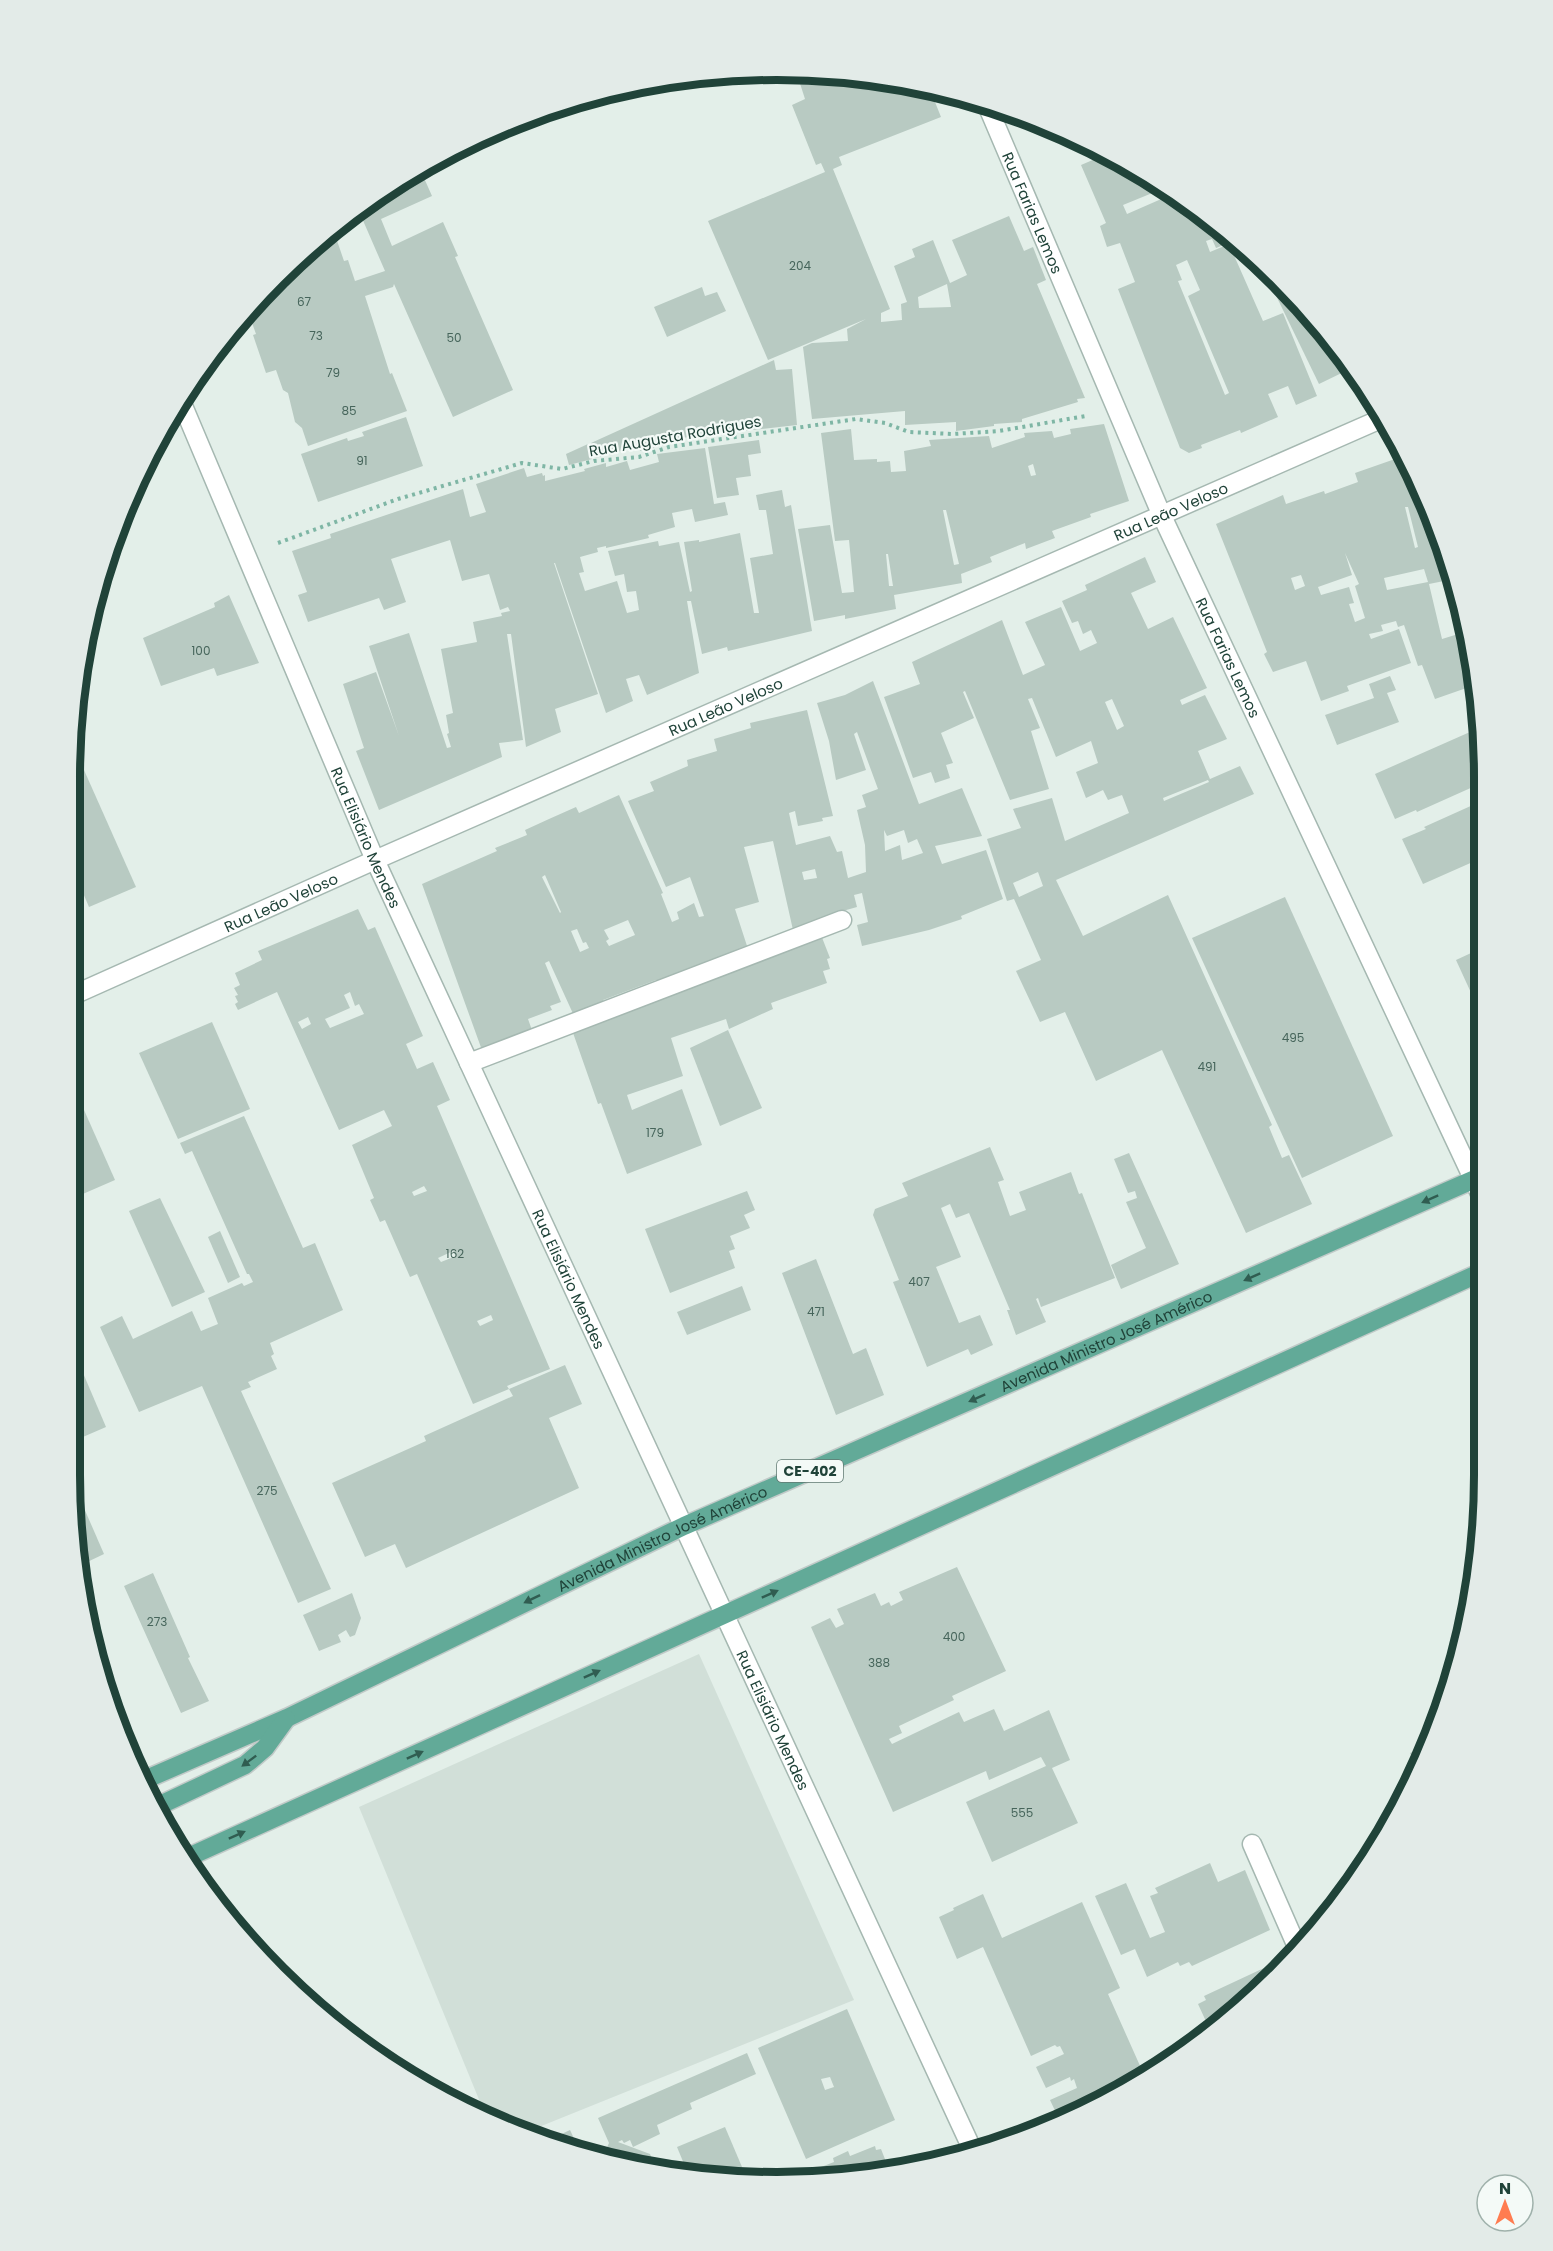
<svg xmlns="http://www.w3.org/2000/svg" width="1553" height="2251" viewBox="0 0 1553 2251" font-family="Poppins,sans-serif">
	<rect width="100%" height="100%" fill="#e3efe9"/>
	<path fill="#d1dfd8" d="M699,1654L854,2000L524,2133L505,2128L487,2119L359,1807Z"/>
	<g fill="#b8cac2" fill-rule="evenodd">
		<path d="M796,71L915,83L929,87L941,117L839,157L842,165L833,169L890,309L881,313V322L902,320L901,304L907,302L894,266L915,257L912,249L933,240L950,283L967,275L952,240L1009,216L1024,251L1033,247L1046,280L1037,284L1085,398L1077,399L1078,402L1022,419V422L994,424V426L956,431V422L905,425V411L812,419L803,347L812,343L848,341L847,329L866,319L768,360L708,221L825,172L821,163L816,165L792,105L805,99ZM947,284L951,307L919,308L918,297Z"/>
		<path d="M1102,156L1104,160L1111,157L1167,187L1123,205L1127,214L1175,193L1234,241L1216,248L1212,239L1206,241L1210,252L1229,244L1263,321L1283,313L1317,396L1296,405L1288,386L1268,394L1278,417L1241,433L1240,430L1201,445L1202,448L1189,453L1180,448L1118,289L1135,282L1120,243L1107,247L1100,226L1106,223L1081,165ZM1187,260L1200,290L1188,296L1229,393L1225,395L1178,281L1182,280L1176,265Z"/>
		<path d="M420,169L432,196L381,219L392,246L443,222L458,256L455,257L513,390L453,417L394,284L393,287L365,296L390,374L392,373L407,411L308,446L302,428L295,422L288,393L283,390L276,370L266,373L253,335L256,334L251,320L243,314L276,276L333,229L344,261L348,260L355,281L385,271L358,209L384,188Z"/>
		<path d="M1272,272L1338,346L1352,368L1319,384L1266,275Z"/>
		<path d="M702,287L705,296L717,292L726,311L667,337L654,307Z"/>
		<path d="M774,360L776,370L792,369L797,425L663,440L664,445L640,451L639,446L596,458L591,443Z"/>
		<path d="M406,417L423,466L318,502L301,454L347,438L348,441L364,436L362,432Z"/>
		<path d="M1104,424L1129,501L1090,514L1091,517L1052,531L1055,538L1026,549L1025,543L990,557L992,562L961,574L962,583L894,595L896,609L845,619V615L814,621L798,529L830,525L842,593L854,592L849,540L835,541L821,433L851,429L854,460L877,459V462L890,461L891,472L906,471L904,451L931,446L929,440L989,436L992,448L1025,437L1024,433L1052,431L1054,438L1071,434L1070,429ZM1033,464L1036,475L1031,476L1028,466ZM943,510H946L959,564L954,565ZM886,554H888L893,586H889Z"/>
		<path d="M1395,437L1411,463L1448,573L1442,575L1444,581L1429,584L1442,639L1468,631L1470,639L1471,648H1469L1472,657L1475,685L1435,699L1422,665L1418,666L1404,625L1398,627L1396,621L1381,625L1383,631L1369,634L1371,639L1399,629L1411,663L1347,686L1349,691L1321,701L1306,661L1273,672L1264,654L1267,652L1216,524L1283,495L1286,504L1324,491L1325,494L1358,482L1355,473L1395,459L1390,440ZM1405,507H1408L1418,547L1415,548ZM1345,553L1359,584L1355,586L1365,618L1355,622L1349,604L1354,603L1349,587L1321,595L1318,587L1352,575ZM1424,569L1428,582L1387,590L1384,578ZM1301,575L1305,586L1295,590L1291,578Z"/>
		<path d="M759,440L761,453L748,455L751,476L736,478L739,495L717,498L708,447Z"/>
		<path d="M588,444L592,459L569,465L566,454Z"/>
		<path d="M705,448L714,504L725,502L728,515L695,522L692,509L672,513L675,527L648,535L649,538L606,548V546L597,548L598,552L580,557L584,572L579,573L585,591L617,581L627,613L639,610L636,591L627,592L624,574L615,576L608,551L658,541L659,546L679,542L690,592L692,591L684,542L699,540V542L740,533L754,613H759L750,558L773,554L766,510H759L756,495L782,490L785,507L791,505L812,631L728,651L727,647L702,654L691,601H687L699,673L647,695L639,675L626,679L633,701L606,713L555,563H554L598,694L555,709L561,732L526,747L511,634H507L523,740L499,743L502,757L379,810L356,751L364,748L343,684L376,672L399,736L369,646L409,633L447,748L451,747L447,734L449,733L446,715L453,713L441,649L477,642L473,622L502,616L501,613L510,611L508,607L500,610L489,574L462,581L450,540L391,559L406,602L384,610L379,598L308,622L298,595L307,592L292,551L331,538L330,534L463,489L470,517L486,512L476,484L524,468L527,477L542,473L543,476L545,475V481L585,471L584,469L606,463V467L627,461L630,470L659,462L657,454Z"/>
		<path d="M1145,557L1156,582L1131,593L1148,629L1173,617L1207,688L1180,700L1182,705L1205,695L1227,739L1198,751L1210,779L1240,766L1254,794L1056,880L1083,936L1168,895L1272,1125L1269,1127L1282,1158L1289,1155L1312,1204L1246,1233L1162,1050L1096,1081L1065,1012L1040,1022L1016,971L1041,960L1014,899L1007,901L987,839L1021,828L1013,809L1052,798L1065,841L1129,813L1122,795L1108,800L1103,790L1086,798L1076,772L1098,763L1091,741L1056,757L1032,698L1028,699L1040,728L1031,731L1049,789L1010,800L965,691L963,692L974,718L941,733L953,763L946,765L950,778L935,783L931,772L913,778L884,697L920,684L912,662L1002,620L1023,675L1045,665L1025,622L1061,607L1080,651L1097,643L1091,630L1083,634L1078,621L1072,623L1062,601L1087,590L1085,585ZM1112,699L1124,726L1117,730L1105,702ZM1208,780L1209,782L1164,801L1163,798ZM1038,872L1043,886L1019,897L1013,883Z"/>
		<path d="M229,595L259,663L217,676L214,668L161,686L143,638L215,607L214,603Z"/>
		<path d="M1390,676L1396,690L1387,693L1399,722L1337,745L1325,715L1374,698L1369,684Z"/>
		<path d="M873,681L919,804L962,788L982,836L935,846L942,864L986,850L1003,899L961,916L962,919L929,930L862,946L857,925L868,922L862,893L854,895L857,907L832,914L833,918L793,930L773,841L744,847L759,902L735,909L748,949L659,986L656,980L603,1000L605,1006L575,1018L549,961L545,963L561,1002L550,1006L552,1010L528,1019L533,1033L483,1053L422,884L497,851L495,848L527,835L525,830L549,819L576,807L579,813L619,795L663,893L661,894L672,922L679,919L677,912L694,903L699,917L704,916L690,877L666,887L628,801L654,791L650,782L688,766L687,760L717,751L714,739L751,728L750,723L807,710L833,816L822,818L823,821L798,826L795,811L789,813L796,845L830,836L837,852L842,851L848,878L866,872L865,845L857,810L866,807L862,795L878,789L857,732L854,734L866,770L836,780L829,741L817,703L845,695ZM884,830L887,836L904,830L908,843L917,839L923,853L902,860L900,845L885,851ZM815,869L817,878L804,880L802,872ZM545,875L561,912L560,913L542,877ZM628,920L635,935L609,946L606,941L609,939L604,930ZM577,929L583,943L586,942L589,948L580,952L571,931Z"/>
		<path d="M1479,728L1484,782L1417,812L1416,810L1395,819L1375,774Z"/>
		<path d="M72,743L136,887L89,907L69,860V777Z"/>
		<path d="M1484,800V857L1423,884L1402,839L1426,829L1424,827Z"/>
		<path d="M1285,897L1393,1136L1302,1178L1192,938Z"/>
		<path d="M358,909L368,930L375,927L423,1036L406,1044L417,1069L433,1062L450,1100L437,1106L550,1369L507,1386L509,1389L565,1365L582,1404L549,1418L579,1488L406,1568L395,1544L365,1557L332,1483L426,1441L424,1436L513,1396L509,1389L473,1404L417,1274L410,1277L385,1220L380,1222L376,1213L370,1200L374,1198L352,1145L392,1126L384,1110L339,1130L277,992L238,1010L235,1004L238,1002L235,996L238,995L234,988L240,985L235,973L262,960L258,951ZM350,992L355,1006L359,1004L364,1014L330,1028L325,1019L350,1008L344,995ZM308,1017L311,1024L302,1029L298,1022ZM424,1186L427,1191L414,1196L412,1192ZM453,1251L456,1256L441,1262L438,1258ZM491,1315L493,1320L480,1326L477,1321Z"/>
		<path d="M821,935L830,958L827,959L830,969L823,971L827,983L771,1003L773,1009L729,1029L726,1019L671,1038L683,1076L627,1095L632,1110L682,1089L702,1145L627,1174L601,1103L598,1104L572,1030Z"/>
		<path d="M1484,947V1021L1456,960Z"/>
		<path d="M212,1022L250,1109L178,1139L139,1053Z"/>
		<path d="M728,1030L762,1108L720,1126L690,1048Z"/>
		<path d="M69,1076L115,1180L69,1200Z"/>
		<path d="M244,1116L303,1248L315,1243L343,1310L270,1343L274,1354L271,1356L277,1369L248,1382L251,1387L241,1391L331,1589L298,1603L202,1386L139,1412L100,1327L122,1316L133,1339L192,1311L201,1331L218,1324L208,1298L242,1283L244,1286L253,1282L249,1274H247L192,1151L185,1154L180,1143Z"/>
		<path d="M990,1147L1004,1180L998,1182L1010,1216L1026,1210L1019,1192L1071,1172L1079,1194L1082,1193L1115,1278L1041,1307L1038,1298L1036,1299L1046,1322L1016,1335L1007,1310H1010L969,1213L956,1218L950,1204L941,1208L961,1257L936,1267L959,1323L980,1315L993,1345L971,1355L968,1349L927,1367L893,1282L899,1280L873,1215L875,1209L908,1196L902,1183Z"/>
		<path d="M1129,1153L1179,1264L1121,1289L1111,1265L1146,1248L1126,1202L1137,1198L1135,1191L1128,1193L1114,1159Z"/>
		<path d="M747,1191L755,1210L744,1215L750,1228L730,1236L735,1249L729,1251L735,1268L670,1293L645,1229Z"/>
		<path d="M160,1198L205,1292L172,1307L129,1211Z"/>
		<path d="M220,1231L240,1277L228,1283L208,1237Z"/>
		<path d="M816,1259L853,1354L866,1348L884,1395L836,1415L782,1273Z"/>
		<path d="M742,1286L751,1310L687,1335L677,1312Z"/>
		<path d="M69,1340L106,1427L69,1443Z"/>
		<path d="M77,1492L104,1554L81,1565L72,1494Z"/>
		<path d="M957,1567L1006,1671L952,1696L954,1700L899,1726L902,1733L889,1739L892,1744L959,1712L964,1722L994,1709L1004,1731L1049,1710L1070,1760L1052,1768L1078,1823L992,1862L966,1802L1046,1766L1041,1757L989,1780L986,1771L893,1812L811,1627L830,1618L836,1628L844,1624L837,1609L875,1593L881,1606L889,1602L891,1606L903,1600L899,1592Z"/>
		<path d="M153,1573L190,1657L188,1658L209,1701L181,1713L124,1586Z"/>
		<path d="M352,1593L361,1618L355,1635L350,1637L346,1630L338,1635L341,1642L319,1651L303,1615Z"/>
		<path d="M1431,1743L1430,1746L1417,1770L1410,1753Z"/>
		<path d="M1210,1863L1218,1882L1245,1870L1270,1930L1192,1966L1189,1962L1180,1966L1178,1962L1147,1977L1135,1949L1121,1955L1095,1896L1126,1883L1150,1938L1165,1932L1150,1896L1158,1893L1155,1888Z"/>
		<path d="M983,1894L1002,1938L1082,1902L1120,1988L1108,1994L1145,2077L1090,2109L1059,2119L1050,2100L1077,2088L1074,2079L1071,2081L1070,2077L1046,2088L1036,2067L1064,2054L1060,2046L1057,2047L1055,2045L1031,2056L983,1947L957,1959L939,1917L954,1910L953,1908Z"/>
		<path d="M1283,1959L1286,1964L1277,1975L1210,2030L1198,2004L1206,2000L1204,1996Z"/>
		<path d="M847,2009L895,2120L806,2159L758,2048ZM830,2077L834,2087L825,2090L821,2079Z"/>
		<path d="M747,2053L756,2074L690,2103L692,2109L657,2125L660,2134L633,2147L630,2140L624,2143L622,2140L618,2142L650,2154L656,2168L604,2154L609,2143L598,2118Z"/>
		<path d="M725,2127L745,2174L737,2178L689,2176L677,2147Z"/>
		<path d="M570,2130L578,2147L549,2140Z"/>
		<path d="M875,2146L876,2150L881,2149L890,2172L822,2181L806,2180L803,2174L834,2162L833,2158L848,2151L850,2156Z"/>
	</g>
	<g fill="none" stroke-linecap="round" stroke-linejoin="round">
		<defs>
			<path id="lane" d="M469,1063L842,920"/>
			<g id="street">
				<path id="s1" d="M987,105L1162,516L1484,1202"/>
				<path id="s2" d="M181,401L375,860L972,2149"/>
				<path id="s3" d="M69,997L375,860L1383,418"/>
				<path d="M1252,1844L1298,1949"/>
			</g>
			<g id="primary">
				<path id="s4" d="M142,1781L287,1718L684,1526L1484,1175"/>
				<path d="M156,1807L245,1765L265,1748L286,1719"/>
				<path d="M184,1859L1484,1271"/>
			</g>
		</defs>
		<use href="#lane" stroke="#a5b8b1" stroke-width="21"/>
		<use href="#street" stroke="#a5b8b1" stroke-width="21"/>
		<use href="#primary" stroke="#c1cac8" stroke-width="21"/>
		<path stroke="#7fb6a5" stroke-width="4" stroke-dasharray="3 4.5" stroke-linecap="butt" d="M278,543L398,499L522,463L562,469L594,461L639,457L669,447L856,419L885,423L909,432L953,434L999,431L1086,416"/>
		<use href="#lane" stroke="#fff" stroke-width="18"/>
		<use href="#street" stroke="#fff" stroke-width="18"/>
		<use href="#primary" stroke="#62aa98" stroke-width="18"/>
	</g>
	<defs><path id="oneway-solid" d="M-6-.8H1V-3.2L6.5 0L1 3.2V.8H-6Z" transform="scale(1.5)"/></defs>
	<g fill="#305d51">
		<use href="#oneway-solid" transform="translate(1430 1199) rotate(156)"/>
		<use href="#oneway-solid" transform="translate(1252 1277) rotate(156)"/>
		<use href="#oneway-solid" transform="translate(977 1398) rotate(156)"/>
		<use href="#oneway-solid" transform="translate(770 1594) rotate(-24)"/>
		<use href="#oneway-solid" transform="translate(532 1599) rotate(154)"/>
		<use href="#oneway-solid" transform="translate(592 1674) rotate(-24)"/>
		<use href="#oneway-solid" transform="translate(415 1755) rotate(-24)"/>
		<use href="#oneway-solid" transform="translate(249 1761) rotate(143)"/>
		<use href="#oneway-solid" transform="translate(237 1835) rotate(-24)"/>
	</g>
	<g text-anchor="middle" dominant-baseline="central" stroke-width="4.5" stroke-linejoin="round" paint-order="stroke">
		<g font-size="12" fill="#46655b">
			<text x="800" y="265">204</text>
			<text x="304" y="301">67</text>
			<text x="316" y="335">73</text>
			<text x="454" y="337">50</text>
			<text x="333" y="372">79</text>
			<text x="349" y="410">85</text>
			<text x="362" y="460">91</text>
			<text x="201" y="650">100</text>
			<text x="1293" y="1037">495</text>
			<text x="1207" y="1066">491</text>
			<text x="655" y="1132">179</text>
			<text x="455" y="1253">162</text>
			<text x="919" y="1281">407</text>
			<text x="816" y="1311">471</text>
			<text x="267" y="1490">275</text>
			<text x="157" y="1621">273</text>
			<text x="954" y="1636">400</text>
			<text x="879" y="1662">388</text>
			<text x="1022" y="1812">555</text>
		</g>
		<rect fill="#f4faf7" stroke="#607a72" stroke-width="1.5" x="777" y="1460" width="66" height="22" rx="4.5"/>
		<g font-size="14" font-weight="bold" fill="#204339">
			<text x="810" y="1471">CE-402</text>
		</g>
		<g font-size="15" fill="#204339" stroke="#f4faf7">
			<text stroke="none"><textPath href="#s1" startOffset="117">Rua Farias Lemos</textPath></text>
			<text transform="translate(675 436) rotate(-10)">Rua Augusta Rodrigues</text>
			<text stroke="none"><textPath href="#s3" startOffset="1204">Rua Leão Veloso</textPath></text>
			<text stroke="none"><textPath href="#s1" startOffset="603">Rua Farias Lemos</textPath></text>
			<text stroke="none"><textPath href="#s3" startOffset="718">Rua Leão Veloso</textPath></text>
			<text stroke="none"><textPath href="#s2" startOffset="474">Rua Elisiário Mendes</textPath></text>
			<text stroke="none"><textPath href="#s3" startOffset="232">Rua Leão Veloso</textPath></text>
			<text stroke="none"><textPath href="#s2" startOffset="960">Rua Elisiário Mendes</textPath></text>
			<text stroke="none"><textPath href="#s4" startOffset="1060">Avenida Ministro José Américo</textPath></text>
			<text stroke="none"><textPath href="#s4" startOffset="574">Avenida Ministro José Américo</textPath></text>
			<text stroke="none"><textPath href="#s2" startOffset="1446">Rua Elisiário Mendes</textPath></text>
		</g>
	</g>
	<path d="M0 0H1553V2251H0ZM777 80H777A697 697 0 0 1 1474 777V1475A697 697 0 0 1 777 2172H777A697 697 0 0 1 80 1475V777A697 697 0 0 1 777 80Z" fill="#e3ebe8" fill-rule="evenodd"/>
	<path fill="none" stroke="#204339" stroke-width="8" d="M777 80H777A697 697 0 0 1 1474 777V1475A697 697 0 0 1 777 2172H777A697 697 0 0 1 80 1475V777A697 697 0 0 1 777 80Z"/>
	<g transform="translate(1505 2203)"><circle r="28" fill="#f4faf7" stroke="#9fb1ab" stroke-width="1.5"/>
	<path d="M0-4.5L10 22L0 15L-10 22Z" fill="#ff7c50"/>
	<text y="-9" font-size="16" font-weight="bold" text-anchor="middle" fill="#204339">N</text>
	</g>
</svg>
